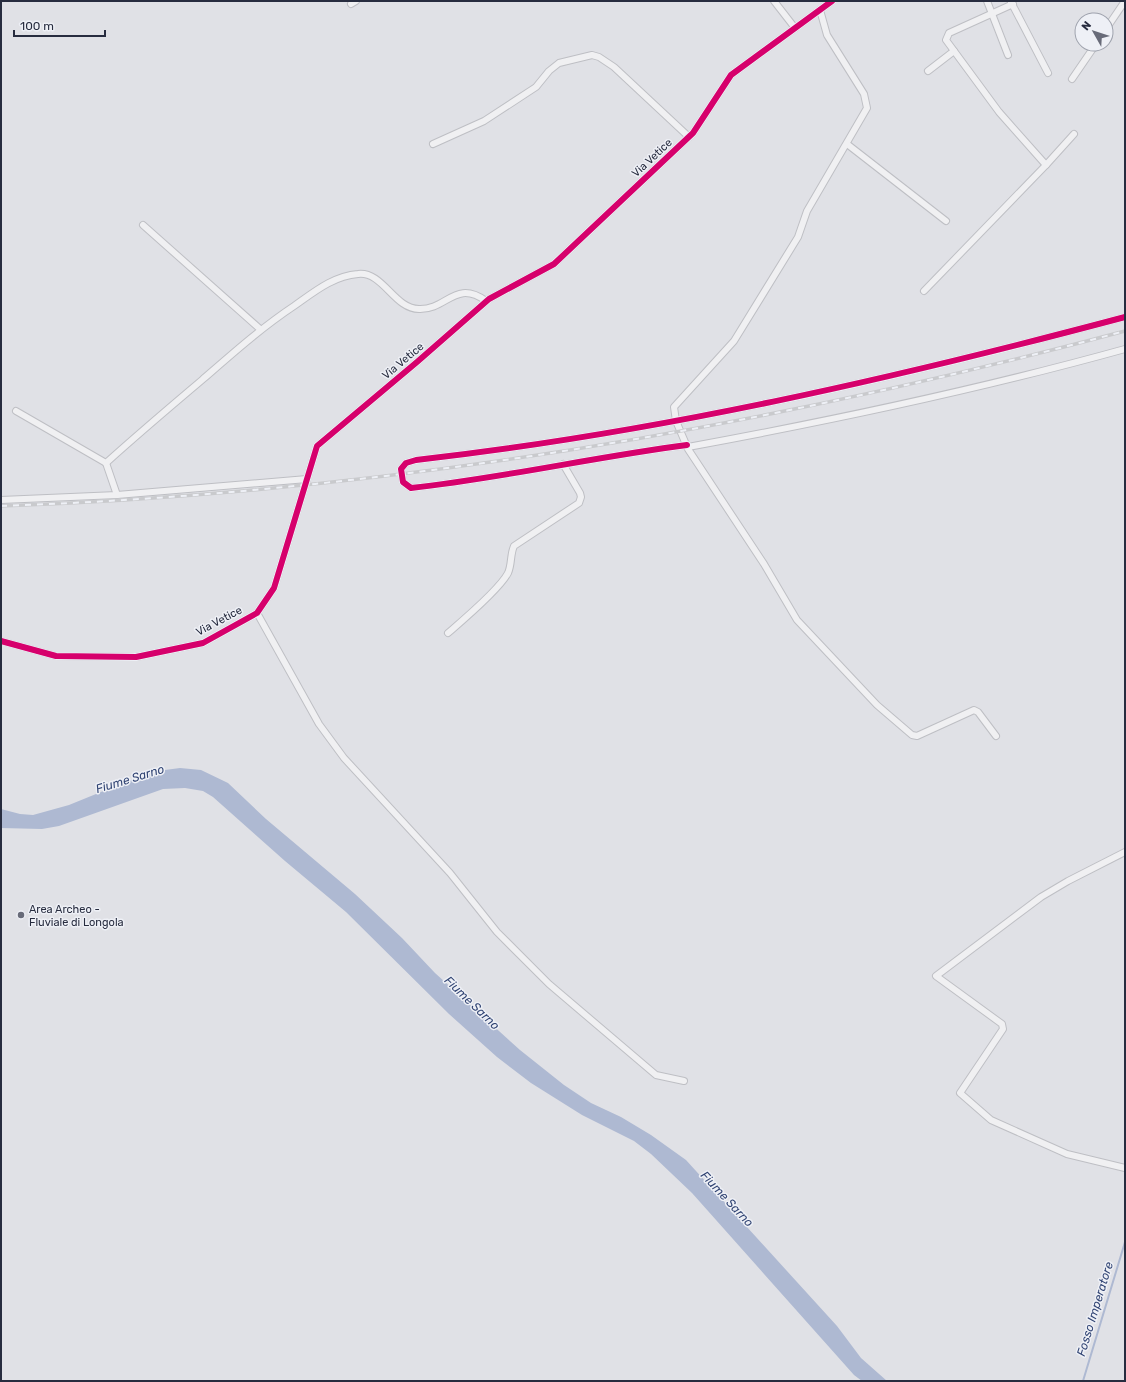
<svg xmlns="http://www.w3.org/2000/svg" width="1126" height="1382" viewBox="0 0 1126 1382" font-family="Rubik,sans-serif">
	<rect width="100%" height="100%" fill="#e0e1e6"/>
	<path fill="#aeb9d2" d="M180,768L201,770L228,783L266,819L355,894L402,938L435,973L520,1050L564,1085L591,1103L621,1117L651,1135L686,1160L837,1326L861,1358L887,1381H862L854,1375L692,1193L651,1154L634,1141L582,1115L531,1083L497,1057L449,1014L346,912L285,861L213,797L203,791L185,788L163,789L59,826L42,829L1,828V809L20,814L33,815L69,805L150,772Z"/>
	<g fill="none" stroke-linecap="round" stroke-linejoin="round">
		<path stroke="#aeb9d2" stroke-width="2" d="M1083,1381L1125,1242"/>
		<defs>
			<g id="minor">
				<path d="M774,1L795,28"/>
				<path d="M987,1L1008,55"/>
				<path d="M1011,2L1048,73"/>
				<path d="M351,4L356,1"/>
				<path d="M1013,4L949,33L946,40L999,112L1046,165L1074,134"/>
				<path d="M820,10L827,35L864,94L867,108L807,211L798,237L734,341L674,407L676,421L688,449L764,564L797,620L877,705L912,735L917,736L974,710L978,712L996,736"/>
				<path d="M1106,29L1125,1"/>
				<path d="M928,71L954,51"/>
				<path d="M1072,79L1096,44"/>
				<path d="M433,144L484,121L536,87L549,71L559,63L592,55L599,57L614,67L689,137"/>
				<path d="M847,144L946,221"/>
				<path d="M143,225L260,329"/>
				<path d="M924,291L1046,165"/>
				<path d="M16,411L106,463C137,435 170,407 202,380C232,354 261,328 294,306C314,292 333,276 358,274C383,271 394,309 419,309C447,310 455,279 486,301"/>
				<path d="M687,445C594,457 503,478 411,488L403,482L401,469L406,463L416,460C656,433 892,379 1125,317"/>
				<path d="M688,447C835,420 981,389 1125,349"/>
				<path d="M106,463L117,495"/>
				<path d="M1,500L117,495L307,479"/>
				<path d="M257,613L319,724L344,758L450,873L497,932L549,984L656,1075L684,1081"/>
				<path d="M448,633C463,620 499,590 508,573C512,564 510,555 514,546L579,503L581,497L580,493L563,464"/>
				<path d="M1,641L56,656L136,657L203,643L257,613L274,588L317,446L417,362L489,299L554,264L693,133L731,75L832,1"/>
				<path d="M1125,852L1068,881L1041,897L936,976L1002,1024L1003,1029L960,1093L991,1120L1067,1154L1125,1168"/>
			</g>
		</defs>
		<use href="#minor" stroke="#bebfc4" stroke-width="8"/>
		<use href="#minor" stroke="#f0f0f2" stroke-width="6"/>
		<defs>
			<path id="rail" d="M1,506C381,493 758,429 1125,331"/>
		</defs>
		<use href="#rail" stroke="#c9cacd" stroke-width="3.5"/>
		<use href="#rail" stroke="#eef0f6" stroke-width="2" stroke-dasharray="6" stroke-linecap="butt"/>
		<defs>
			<g id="cycleway">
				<path d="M687,445C594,457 503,478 411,488L403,482L401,469L406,463L416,460C656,433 892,379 1125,317"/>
				<path d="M1,641L56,656L136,657L203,643L257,613L274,588L317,446L417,362L489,299L554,264L693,133L731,75L832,1"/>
			</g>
		</defs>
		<use href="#cycleway" stroke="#eef0f6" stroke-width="8"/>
		<use href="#cycleway" stroke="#d6006c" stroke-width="6"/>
	</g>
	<circle fill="#686b79" stroke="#eef0f6" stroke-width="1.5" cx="21" cy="915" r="4"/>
	<g text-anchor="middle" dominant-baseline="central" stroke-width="3" stroke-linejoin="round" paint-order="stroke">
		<g font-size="11" fill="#272c3f" stroke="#eef0f6">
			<text transform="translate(652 158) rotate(-43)">Via Vetice</text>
			<text transform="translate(403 361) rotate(-40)">Via Vetice</text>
			<text transform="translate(219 621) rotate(-28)">Via Vetice</text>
		</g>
		<g font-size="11" fill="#272c3f" stroke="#eef0f6" text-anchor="start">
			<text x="29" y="909">Area Archeo -<tspan x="29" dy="13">Fluviale di Longola</tspan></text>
		</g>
		<g font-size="12" font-style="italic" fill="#314473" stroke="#eef0f6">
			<text transform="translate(130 779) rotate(-17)">Fiume Sarno</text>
			<text transform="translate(472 1003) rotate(44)">Fiume Sarno</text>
			<text transform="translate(727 1199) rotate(47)">Fiume Sarno</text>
			<text transform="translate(1095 1309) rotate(-73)">Fosso Imperatore</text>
		</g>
	</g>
	<rect width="1126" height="1382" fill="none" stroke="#272c3f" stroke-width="4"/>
	<g transform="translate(1094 32) rotate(309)"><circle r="19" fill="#eef0f6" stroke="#9ea2ad"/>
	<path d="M0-3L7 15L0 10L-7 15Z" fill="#686b79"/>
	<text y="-6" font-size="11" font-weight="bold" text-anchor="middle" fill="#272c3f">N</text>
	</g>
	<path d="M14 30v6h91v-6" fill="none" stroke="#272c3f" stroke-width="2"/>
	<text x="20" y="30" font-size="12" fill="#272c3f" stroke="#eef0f6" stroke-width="3" paint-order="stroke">100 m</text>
</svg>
